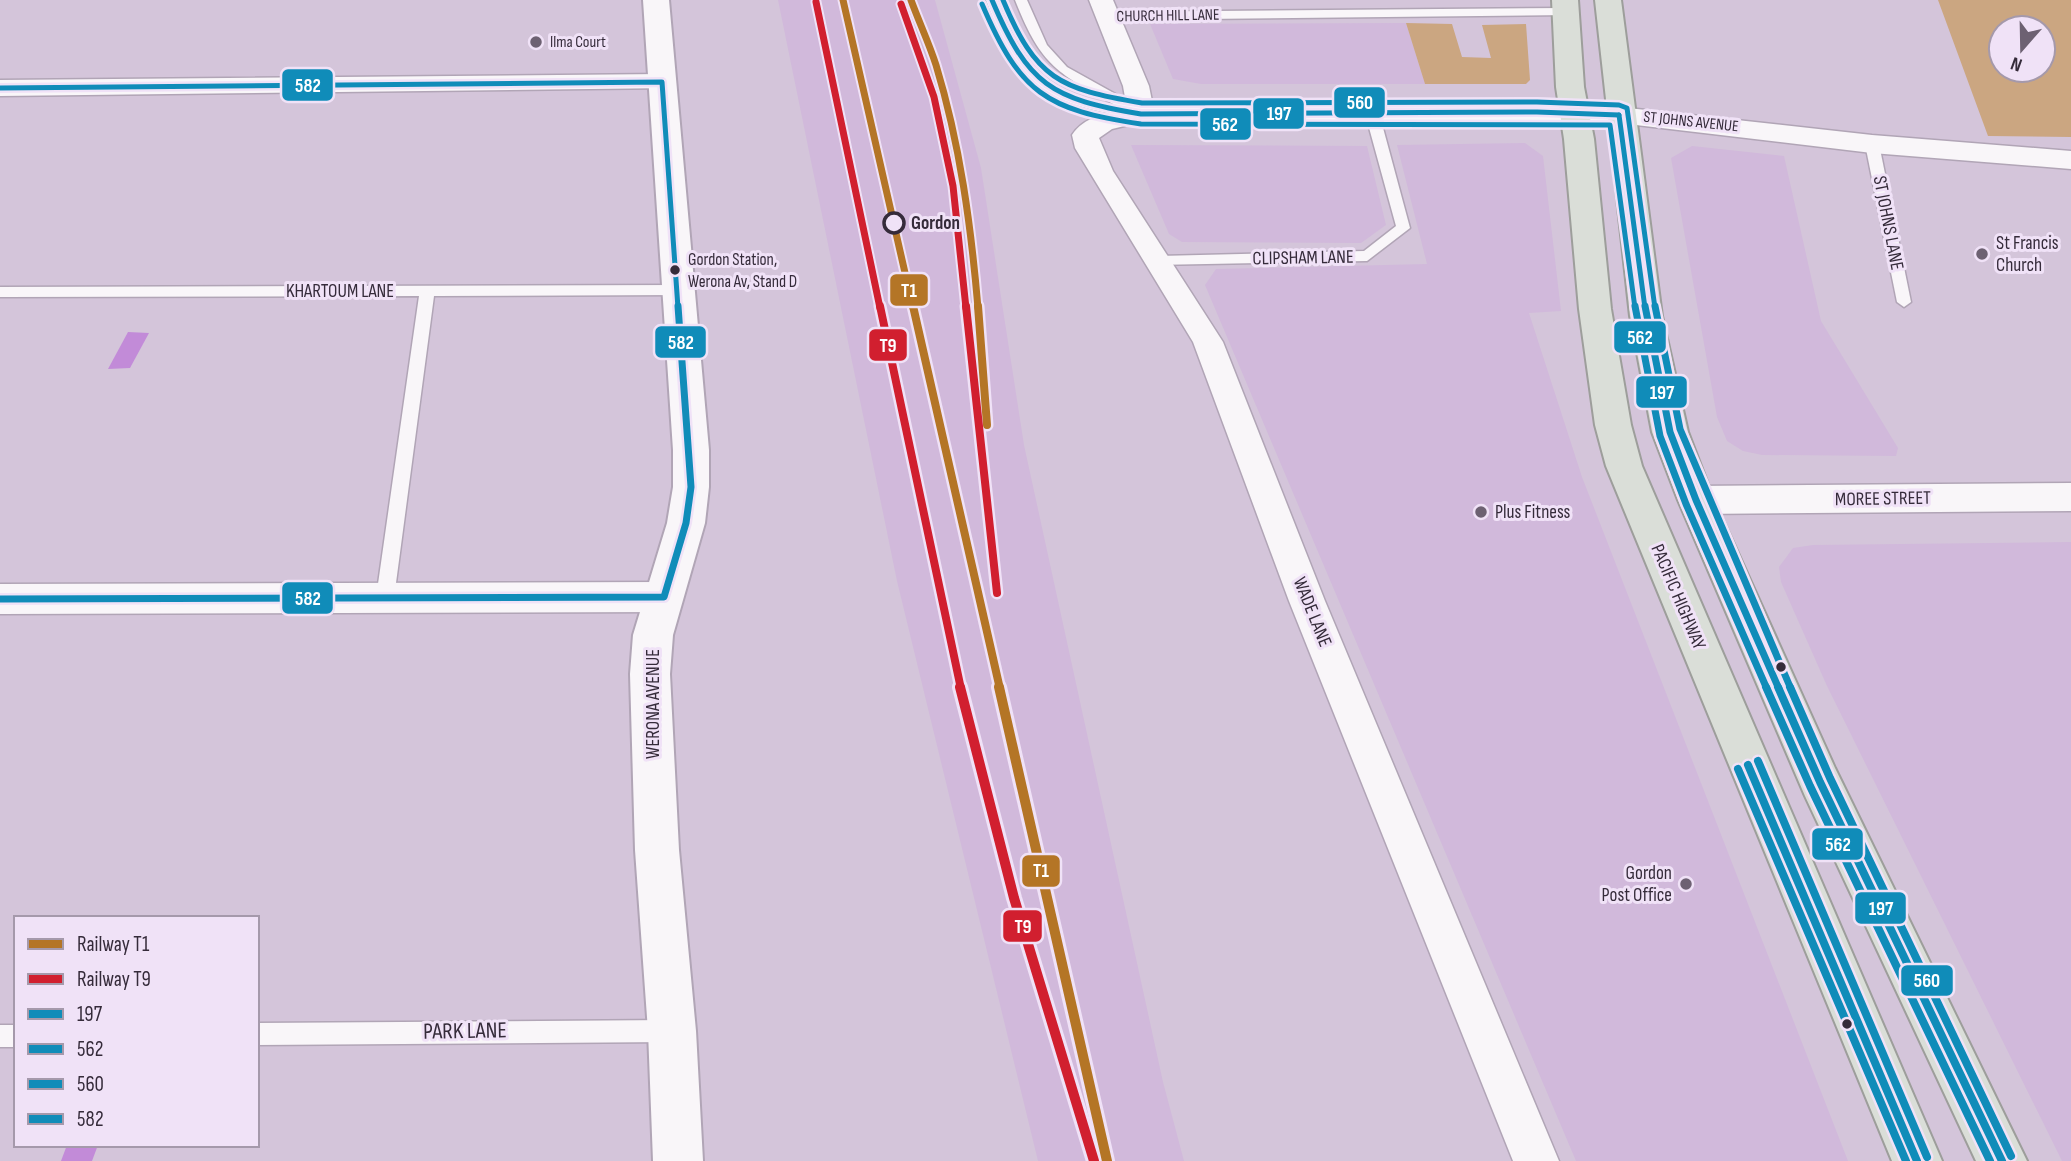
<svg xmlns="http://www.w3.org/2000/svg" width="2071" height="1161" viewBox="0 0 2071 1161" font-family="'Sofia Sans Condensed',sans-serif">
	<rect width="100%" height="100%" fill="#d4c5da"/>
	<g fill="#d1b9db">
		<path d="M778,0H935L981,168L1024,445L1163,1082L1184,1161H1038L897,581Z"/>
		<path d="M1406,23L1425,84H1201L1173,79L1150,24Z"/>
		<path d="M1525,143L1543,156L1561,311L1529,313L1582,477L1848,1161H1576L1205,285L1216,269L1427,264L1397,145Z"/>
		<path d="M1131,145L1367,146L1386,225L1361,243L1182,242L1169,234Z"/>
		<path d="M1692,146L1784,156L1821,321L1898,448L1896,456L1762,455L1743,451L1727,441L1717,417L1671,158Z"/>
		<path d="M2071,542V1161H2062L1827,686L1781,582L1779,567L1793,548L1813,545Z"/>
	</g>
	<g fill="#cba681" fill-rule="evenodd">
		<path d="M1938,0H2071V137L1988,136ZM2001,28H2043V70H2001Z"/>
		<path d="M1406,23L1452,24L1462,57L1491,58L1482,25L1526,24L1530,80L1526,84H1425Z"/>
	</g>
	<g fill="#c28bd8">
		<path d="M128,332L149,333L130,368L108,369Z"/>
		<path d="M67,1145H98L92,1161H61Z"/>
	</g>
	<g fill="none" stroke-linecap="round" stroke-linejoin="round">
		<defs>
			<g id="service">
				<path d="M986,0H998C1023,65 1044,95 1117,106C1057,73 1041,66 1015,0H1027L1047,45L1067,67L1146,111V117C1131,120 1112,114 1098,111C1029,96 1010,63 986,0Z"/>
				<path d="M1565,8L1569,9V15L1107,20L1101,16L1107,12Z"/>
				<path d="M1372,109L1379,113L1410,228L1367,261L1154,265V257L1159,256L1364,251L1396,226L1365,113Z"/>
				<path d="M1872,140L1879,144L1911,302L1904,307L1897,302L1865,144Z"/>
				<path d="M680,285L687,290L680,295L434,296L394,598L391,603L385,606L379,603L376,598L419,296L0,297V287Z"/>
				<path d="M670,1020L678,1023L681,1031L678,1039L670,1042L257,1045V1023Z"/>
				<rect x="0" y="1025" width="16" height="22"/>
			</g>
			<g id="minor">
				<path d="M1089,0H1113L1149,86L1153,106L1537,104L1619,107L1872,135L2071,151V169L1872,153L1619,123L1537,120L1141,122L1112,129L1099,138L1113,171L1223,342L1325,601L1559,1161H1513L1289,601L1193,342L1075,148L1072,135C1084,116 1107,114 1127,109L1123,86Z"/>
				<path d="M662,74L671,76L675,82L671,88L0,96V80Z"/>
				<path d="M2071,483V511L1696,514L1684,510L1679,500L1684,490L1696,486Z"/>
				<path d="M664,582L676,586L682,597L676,608L664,612L0,614V584Z"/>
			</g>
			<path id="tertiary" d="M643,0H669L709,450V487L705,523L673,635L670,674L679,850L696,1031L703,1161H653L648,1031L635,850L630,674L633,635L667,523L673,487V450Z"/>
			<g id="trunk">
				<path d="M1552,0H1578L1584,87L1594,139L1611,309L1631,425L1642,466L1942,1161H1892L1606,466L1595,425L1579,309L1564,139L1556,87Z"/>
				<path d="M1595,0H1621L1662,316L1688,432L1714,500L1835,768L2027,1161H1976L1805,796L1678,500L1652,432L1630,316Z"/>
			</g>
		</defs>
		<use href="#service" stroke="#b1a5b6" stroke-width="3"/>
		<use href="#minor" stroke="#b1a5b6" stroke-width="3"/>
		<use href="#tertiary" stroke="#b1a5b6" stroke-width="4"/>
		<use href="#trunk" stroke="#9d9e9b" stroke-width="4"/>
		<use href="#service" fill="#f9f6f9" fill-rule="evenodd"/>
		<use href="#minor" fill="#f9f6f9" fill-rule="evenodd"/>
		<use href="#tertiary" fill="#f9f6f9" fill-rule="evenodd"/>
		<use href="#trunk" fill="#daded8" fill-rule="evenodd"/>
		<defs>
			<g id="bus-1-far2">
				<path d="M992,0C1028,85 1051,99 1141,114L1537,112L1619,115"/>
				<path d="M1619,115L1645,308"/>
			</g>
			<path id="bus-1-far1" d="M1645,306L1670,432L1696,500L1779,689"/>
			<g id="bus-1">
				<path d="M1778,687L1820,782L2002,1161"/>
				<path d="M1748,765L1917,1161"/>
			</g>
			<path id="bus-2-far2" d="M982,4C1020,93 1046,110 1141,124L1610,125L1635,308"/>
			<path id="bus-2-far1" d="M1635,306L1660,436L1686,504L1767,689"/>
			<g id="bus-2">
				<path d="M1766,687L1810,786L1990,1161"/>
				<path d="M1738,769L1906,1161"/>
			</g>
			<path id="bus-3-far2" d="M1003,0C1036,79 1059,89 1142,103L1537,102L1619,105L1627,108L1655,308"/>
			<path id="bus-3-far1" d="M1655,306L1680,429L1791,689"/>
			<g id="bus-3">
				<path d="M1790,687L1830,778L2011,1156"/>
				<path d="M1758,761L1927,1157"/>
			</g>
			<path id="bus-4-far1" d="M0,88L662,82L678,308"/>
			<path id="bus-4" d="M0,599L664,597L686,523L691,487L678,306"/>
		</defs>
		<use href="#bus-1-far2" stroke="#f0e2f7" stroke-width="10"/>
		<use href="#bus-1-far1" stroke="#f0e2f7" stroke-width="12"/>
		<use href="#bus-1" stroke="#f0e2f7" stroke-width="13"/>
		<use href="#bus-2-far2" stroke="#f0e2f7" stroke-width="10"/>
		<use href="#bus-2-far1" stroke="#f0e2f7" stroke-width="12"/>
		<use href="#bus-2" stroke="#f0e2f7" stroke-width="13"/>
		<use href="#bus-3-far2" stroke="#f0e2f7" stroke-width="10"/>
		<use href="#bus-3-far1" stroke="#f0e2f7" stroke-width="12"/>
		<use href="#bus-3" stroke="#f0e2f7" stroke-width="13"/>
		<use href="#bus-4-far1" stroke="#f0e2f7" stroke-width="10"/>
		<use href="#bus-4" stroke="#f0e2f7" stroke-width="12"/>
		<use href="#bus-1-far2" stroke="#108cb9" stroke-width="5"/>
		<use href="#bus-1-far1" stroke="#108cb9" stroke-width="7"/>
		<use href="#bus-1" stroke="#108cb9" stroke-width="8"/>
		<use href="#bus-2-far2" stroke="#108cb9" stroke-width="5"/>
		<use href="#bus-2-far1" stroke="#108cb9" stroke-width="7"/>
		<use href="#bus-2" stroke="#108cb9" stroke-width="8"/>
		<use href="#bus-3-far2" stroke="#108cb9" stroke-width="5"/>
		<use href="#bus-3-far1" stroke="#108cb9" stroke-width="7"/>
		<use href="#bus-3" stroke="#108cb9" stroke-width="8"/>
		<use href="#bus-4-far1" stroke="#108cb9" stroke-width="5"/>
		<use href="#bus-4" stroke="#108cb9" stroke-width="7"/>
		<defs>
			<g id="rail-1-far2">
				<path d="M843,0L913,308"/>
				<path d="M911,0C919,22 929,43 936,65C960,144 971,226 978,308"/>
			</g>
			<g id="rail-1-far1">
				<path d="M913,306L1000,689"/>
				<path d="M978,306L987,425"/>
			</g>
			<path id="rail-1" d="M999,687L1107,1161"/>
			<g id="rail-2-far2">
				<path d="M816,2L880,308"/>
				<path d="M901,4L934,97L953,186L966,308"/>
			</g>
			<g id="rail-2-far1">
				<path d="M880,306L961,689"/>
				<path d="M966,306L997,593"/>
			</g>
			<path id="rail-2" d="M960,687L1014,898L1094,1161"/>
		</defs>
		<use href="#rail-1-far2" stroke="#f0e2f7" stroke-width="11"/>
		<use href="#rail-1-far1" stroke="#f0e2f7" stroke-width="13"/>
		<use href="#rail-1" stroke="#f0e2f7" stroke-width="16"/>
		<use href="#rail-2-far2" stroke="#f0e2f7" stroke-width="11"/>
		<use href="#rail-2-far1" stroke="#f0e2f7" stroke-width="13"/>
		<use href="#rail-2" stroke="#f0e2f7" stroke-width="16"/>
		<use href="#rail-1-far2" stroke="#b47526" stroke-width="7"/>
		<use href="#rail-1-far1" stroke="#b47526" stroke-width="8"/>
		<use href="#rail-1" stroke="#b47526" stroke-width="10"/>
		<use href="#rail-2-far2" stroke="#d11f2f" stroke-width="7"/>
		<use href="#rail-2-far1" stroke="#d11f2f" stroke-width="8"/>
		<use href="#rail-2" stroke="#d11f2f" stroke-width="10"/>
	</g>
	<g fill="#6d6172" stroke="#f0e2f7" stroke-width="2.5">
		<circle cx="536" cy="42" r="7"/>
		<circle cx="1982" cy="254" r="7"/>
		<circle cx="1481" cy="512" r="7"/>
		<circle cx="1686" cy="884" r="7"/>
	</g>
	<circle fill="#f0e2f7" stroke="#352b3a" stroke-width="3.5" cx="894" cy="223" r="10"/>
	<g fill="#352b3a" stroke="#f0e2f7" stroke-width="2.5">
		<circle cx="675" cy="270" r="6"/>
		<circle cx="1781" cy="667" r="6"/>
		<circle cx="1847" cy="1024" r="6"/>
	</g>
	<g text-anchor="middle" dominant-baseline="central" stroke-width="6" stroke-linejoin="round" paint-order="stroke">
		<g font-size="16" fill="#352b3a" stroke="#f0e2f7">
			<text transform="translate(1168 16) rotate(-1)">CHURCH HILL LANE</text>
			<text transform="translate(1691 122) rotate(6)">ST JOHNS AVENUE</text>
		</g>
		<g font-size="16" fill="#352b3a" stroke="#f0e2f7" text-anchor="start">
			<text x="550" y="42">Ilma Court</text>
		</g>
		<g font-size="17" fill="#352b3a" stroke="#f0e2f7" text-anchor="start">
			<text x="688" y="260">Gordon Station,<tspan x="688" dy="22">Werona Av, Stand D</tspan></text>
		</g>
		<g font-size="19" font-weight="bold" fill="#352b3a" stroke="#f0e2f7" text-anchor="start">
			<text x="911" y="223">Gordon</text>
		</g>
		<g font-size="19" fill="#352b3a" stroke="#f0e2f7">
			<text transform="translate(1888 223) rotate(79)">ST JOHNS LANE</text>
			<text transform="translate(1303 258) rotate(-1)">CLIPSHAM LANE</text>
			<text x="340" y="291">KHARTOUM LANE</text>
			<text transform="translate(1883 499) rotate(-1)">MOREE STREET</text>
			<text transform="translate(1678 597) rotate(67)">PACIFIC HIGHWAY</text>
			<text transform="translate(1312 612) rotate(68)">WADE LANE</text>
			<text transform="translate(653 704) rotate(-90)">WERONA AVENUE</text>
		</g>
		<g font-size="19" fill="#352b3a" stroke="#f0e2f7" text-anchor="start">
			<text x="1996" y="243">St Francis<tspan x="1996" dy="22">Church</tspan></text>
			<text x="1495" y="512">Plus Fitness</text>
			<text x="1672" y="873" text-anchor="end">Gordon<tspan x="1672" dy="22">Post Office</tspan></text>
		</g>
		<g font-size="23" fill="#352b3a" stroke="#f0e2f7">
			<text transform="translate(465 1031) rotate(-1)">PARK LANE</text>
		</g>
	</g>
	<g stroke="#f0e2f7" stroke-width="2.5">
		<rect x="281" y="68" width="53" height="34" rx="7" fill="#108cb9"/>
		<rect x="1333" y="86" width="53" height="33" rx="7" fill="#108cb9"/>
		<rect x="1252" y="97" width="53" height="33" rx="7" fill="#108cb9"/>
		<rect x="1199" y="107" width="53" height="34" rx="7" fill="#108cb9"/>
		<rect x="889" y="273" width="40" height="34" rx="7" fill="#b47526"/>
		<rect x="1613" y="320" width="54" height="34" rx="7" fill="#108cb9"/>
		<rect x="654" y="325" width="53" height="34" rx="7" fill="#108cb9"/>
		<rect x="868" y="328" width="40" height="34" rx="7" fill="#d11f2f"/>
		<rect x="1635" y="375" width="53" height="34" rx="7" fill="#108cb9"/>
		<rect x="281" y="581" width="53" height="34" rx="7" fill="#108cb9"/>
		<rect x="1811" y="827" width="53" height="34" rx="7" fill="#108cb9"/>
		<rect x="1021" y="854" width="40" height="34" rx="7" fill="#b47526"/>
		<rect x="1854" y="891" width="53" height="34" rx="7" fill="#108cb9"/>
		<rect x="1002" y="909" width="41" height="34" rx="7" fill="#d11f2f"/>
		<rect x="1900" y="964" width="54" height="33" rx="7" fill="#108cb9"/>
	</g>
	<g font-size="19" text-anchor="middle" font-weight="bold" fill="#fff">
		<text x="308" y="92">582</text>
		<text x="1360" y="109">560</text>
		<text x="1279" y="120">197</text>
		<text x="1225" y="131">562</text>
		<text x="909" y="297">T1</text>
		<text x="1640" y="344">562</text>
		<text x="681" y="349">582</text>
		<text x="888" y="352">T9</text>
		<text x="1662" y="399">197</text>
		<text x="308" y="605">582</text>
		<text x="1838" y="851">562</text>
		<text x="1041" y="877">T1</text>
		<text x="1881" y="915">197</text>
		<text x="1023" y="933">T9</text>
		<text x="1927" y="987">560</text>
	</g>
	<rect x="14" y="916" width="245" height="231" fill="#f0e2f7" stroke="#a599ab" stroke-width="2"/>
	<rect x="28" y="939" width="35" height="10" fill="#b47526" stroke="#a599ab" stroke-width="2"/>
	<text x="77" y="951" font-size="21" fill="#352b3a">Railway T1</text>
	<rect x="28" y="974" width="35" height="10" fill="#d11f2f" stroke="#a599ab" stroke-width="2"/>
	<text x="77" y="986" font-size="21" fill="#352b3a">Railway T9</text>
	<rect x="28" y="1009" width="35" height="10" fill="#108cb9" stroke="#a599ab" stroke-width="2"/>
	<text x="77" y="1021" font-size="21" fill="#352b3a">197</text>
	<rect x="28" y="1044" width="35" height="10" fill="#108cb9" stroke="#a599ab" stroke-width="2"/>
	<text x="77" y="1056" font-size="21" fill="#352b3a">562</text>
	<rect x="28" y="1079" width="35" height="10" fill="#108cb9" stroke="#a599ab" stroke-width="2"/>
	<text x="77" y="1091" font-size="21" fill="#352b3a">560</text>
	<rect x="28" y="1114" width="35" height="10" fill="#108cb9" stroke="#a599ab" stroke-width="2"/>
	<text x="77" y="1126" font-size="21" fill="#352b3a">582</text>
	<g transform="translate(2022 49) rotate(200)"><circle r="33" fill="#f0e2f7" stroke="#a599ab" stroke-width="2"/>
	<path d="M0-5L12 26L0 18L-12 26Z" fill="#6d6172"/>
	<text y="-10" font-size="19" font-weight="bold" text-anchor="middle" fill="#352b3a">N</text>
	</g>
</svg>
